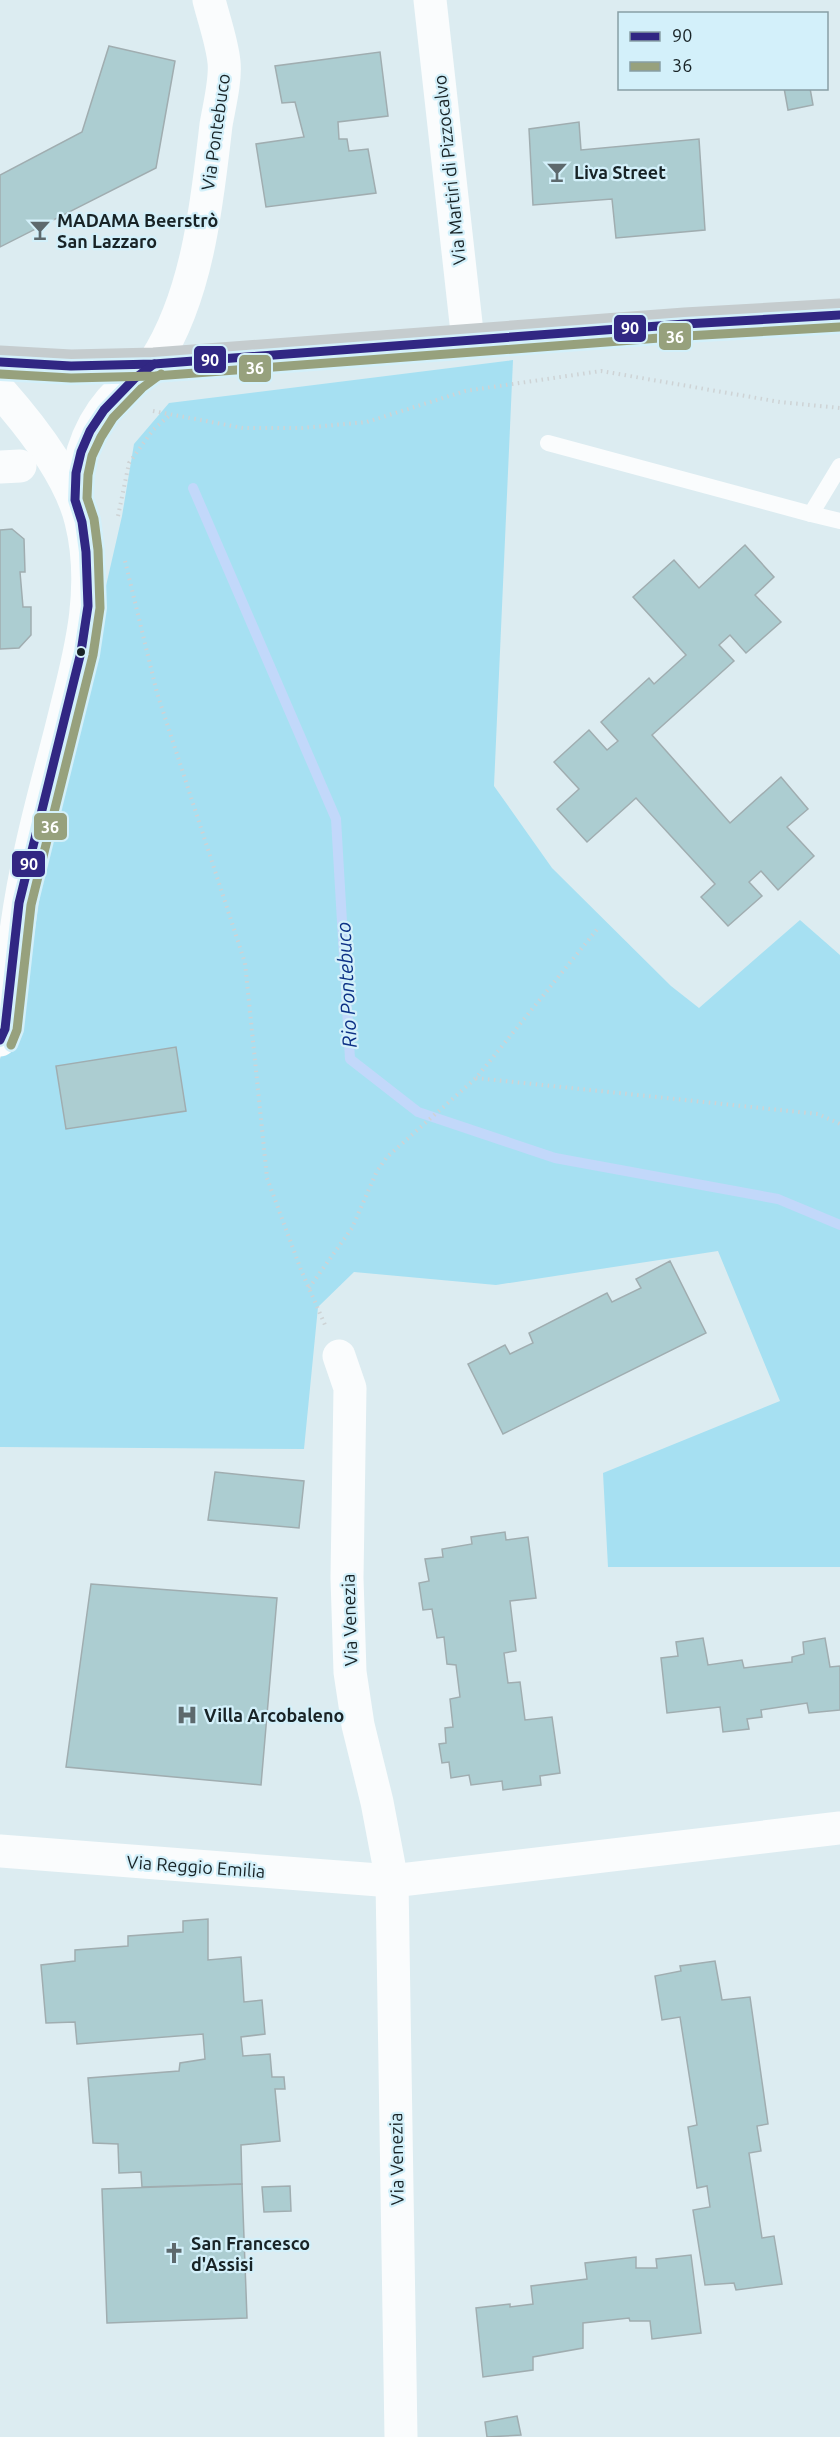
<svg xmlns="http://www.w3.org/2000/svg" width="840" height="2437" viewBox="0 0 840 2437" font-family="Ubuntu,sans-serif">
	<rect width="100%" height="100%" fill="#dcecf1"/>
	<path fill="#a6e0f2" d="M513,360L494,786L552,868L671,986L699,1008L800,920L840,955V1567H608L603,1473L780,1401L718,1251L496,1285L354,1272L318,1307L304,1449L0,1447V1059L16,1020L30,964L48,839L122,516L134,444L169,403Z"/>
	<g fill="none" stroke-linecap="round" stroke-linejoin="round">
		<path stroke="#c2d8fa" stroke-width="10" d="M193,488L336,819L350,1059L418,1112L555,1158L778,1199L840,1225"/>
	</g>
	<g fill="#accdd1" stroke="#a0adb0" stroke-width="1.5">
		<path d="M109,46L175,61L156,168L0,247V175L82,132Z"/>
		<path d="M380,52L388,116L338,122L339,139H347L349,151L368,149L376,193L266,207L256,144L304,137L295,102L282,103L275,66Z"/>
		<path d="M784,88H810L813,105L788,110Z"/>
		<path d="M579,122L581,150L699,139L705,230L616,238L612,199L533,205L529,129Z"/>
		<path d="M12,529L24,539L25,572H20L23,607H31V635L19,648L0,649V530Z"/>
		<path d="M745,545L774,577L755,595L781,622L746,653L730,635L719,645L734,661L652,735L730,823L781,777L808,809L787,827L814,856L778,890L761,871L749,882L762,896L728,926L701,897L715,884L636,798L587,842L557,809L579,789L554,762L589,730L607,750L618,741L601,722L649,678L654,684L686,655L633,597L674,560L699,588Z"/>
		<path d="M176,1047L186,1111L66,1129L56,1066Z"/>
		<path d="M670,1261L706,1333L503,1434L468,1364L505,1345L510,1354L533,1343L529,1333L607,1293L612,1302L641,1288L636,1279Z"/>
		<path d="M215,1472L304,1481L299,1528L208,1520Z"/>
		<path d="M505,1532L506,1540L528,1537L536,1598L510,1601L516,1651L504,1653L508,1683L520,1682L525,1720L552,1717L560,1773L540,1776L541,1785L503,1790L502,1781L471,1785L469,1775L451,1778L449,1762L442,1763L439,1744L446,1743L445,1728L453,1727L450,1699L460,1697L456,1665L447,1664L444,1637L437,1638L432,1609L423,1610L419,1583L429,1581L425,1559L443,1557L442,1549L472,1544L471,1537Z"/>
		<path d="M91,1584L277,1598L261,1785L66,1767Z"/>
		<path d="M703,1638L708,1665L742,1660L744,1668L792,1662V1657L804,1654L803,1642L825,1638L830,1667L840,1666V1710L809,1713L807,1703L761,1710L762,1717L747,1719L749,1729L723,1732L720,1707L667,1713L661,1658L678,1656L676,1642Z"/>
		<path d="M208,1919V1960L241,1957L244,2002L262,2000L265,2034L241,2037L243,2056L270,2054L272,2077H284L285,2089H275L280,2141L241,2145L242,2184L142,2187L141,2172L119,2173L118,2144L93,2143L88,2078L179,2071L180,2063L205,2059L203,2034L77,2044L75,2022L46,2023L41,1965L75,1961V1950L128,1946V1936L183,1932V1921Z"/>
		<path d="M715,1961L722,2000L750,1997L768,2124L757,2126L761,2151L749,2153L762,2238L774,2236L782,2284L736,2290L734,2283L705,2285L693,2210L710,2207L707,2186L697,2188L688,2127L697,2125L680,2017L662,2020L655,1976L681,1971L680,1966Z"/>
		<path d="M242,2184L247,2318L107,2323L102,2189Z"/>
		<path d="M290,2186L291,2211L264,2212L262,2187Z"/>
		<path d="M691,2255L701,2333L652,2339L650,2321H630L629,2318L583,2323V2348L533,2357V2370L483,2377L476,2308L510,2304V2307L533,2304L531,2286L587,2279L585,2263L636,2257V2268H657L656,2259Z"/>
		<path d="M517,2416L521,2435L487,2437L485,2422Z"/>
	</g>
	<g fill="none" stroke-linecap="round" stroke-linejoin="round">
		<g stroke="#ced3d5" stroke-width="4" stroke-dasharray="1.5 4.5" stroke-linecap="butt">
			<path d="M153,411L243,428H302L367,422L465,391L601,371L780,402L840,408"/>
			<path d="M118,516L129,463L153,430L170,415"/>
			<path d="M125,561L157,693L245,963L267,1178L301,1270L325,1325"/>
			<path d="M476,1078L818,1114L840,1124"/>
			<path d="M309,1288L352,1228L377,1171L387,1157L476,1078L599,927"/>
		</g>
		<g stroke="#fafcfd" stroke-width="16">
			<path d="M548,443L811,514L840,466"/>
			<path d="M811,514L840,521"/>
		</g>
		<g stroke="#fafcfd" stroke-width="33">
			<path d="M430,0L468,341"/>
			<path d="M0,391C31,426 70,475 81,521C97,585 82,647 66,709C55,755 41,802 31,849C17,909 11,968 5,1029L0,1040"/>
			<path d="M0,467L20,466"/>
			<path d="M75,500C77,458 89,420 121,390C131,381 148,372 155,361C198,294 207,203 216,125C219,107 226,80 224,62C222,42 214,20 209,0"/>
			<path d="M339,1356L350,1388L347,1578L350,1672L358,1725L377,1802L392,1881L401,2437"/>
			<path d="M0,1851L392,1881L840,1828"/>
		</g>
		<path stroke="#c5ccce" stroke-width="33" d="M0,362L71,366L154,364L685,324L840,315"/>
		<defs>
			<g id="bus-1">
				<path d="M0,362L71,366L154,364L685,324L840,315"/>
				<path d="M0,1040L5,1029L19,903L81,652L88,606L86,552L82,522L75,500L76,473L81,452L90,431L104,410L134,379L154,364"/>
			</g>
			<g id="bus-2">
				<path d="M0,374L71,378L155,376L686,336L840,327"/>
				<path d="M11,1045L17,1030L31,905L93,655L100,608L98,550L94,519L87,498L88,475L92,456L101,437L113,418L142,388L161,374"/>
			</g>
		</defs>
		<use href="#bus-1" stroke="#d3f0fa" stroke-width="14"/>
		<use href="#bus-2" stroke="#d3f0fa" stroke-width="14"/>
		<use href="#bus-1" stroke="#312783" stroke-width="9"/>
		<use href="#bus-2" stroke="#97a17d" stroke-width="9"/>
	</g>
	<defs>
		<symbol id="bar-bare" viewBox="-9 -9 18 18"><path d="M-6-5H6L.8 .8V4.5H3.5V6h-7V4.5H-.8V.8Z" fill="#5d696d" stroke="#d3f0fa" stroke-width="2.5" paint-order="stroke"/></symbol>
		<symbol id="hospital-bare" viewBox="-9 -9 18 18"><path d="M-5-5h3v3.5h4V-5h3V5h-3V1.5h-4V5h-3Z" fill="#5d696d" stroke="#d3f0fa" stroke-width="2.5" paint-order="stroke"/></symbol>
		<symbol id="church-bare" viewBox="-9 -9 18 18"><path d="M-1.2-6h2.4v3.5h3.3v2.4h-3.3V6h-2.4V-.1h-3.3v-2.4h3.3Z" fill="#5d696d" stroke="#d3f0fa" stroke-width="2.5" paint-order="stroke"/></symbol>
	</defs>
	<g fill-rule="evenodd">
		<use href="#bar-bare" x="542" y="157" width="30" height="30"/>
		<use href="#bar-bare" x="25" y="215" width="30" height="30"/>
		<use href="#hospital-bare" x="172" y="1700" width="30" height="30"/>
		<use href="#church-bare" x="159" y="2238" width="30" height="30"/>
	</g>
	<circle fill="#182326" stroke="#d3f0fa" stroke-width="2" cx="81" cy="652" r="5"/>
	<g text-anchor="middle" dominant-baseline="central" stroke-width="4.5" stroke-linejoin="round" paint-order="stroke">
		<g font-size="18" fill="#182326" stroke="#d3f0fa">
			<text transform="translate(215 132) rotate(-82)">Via Pontebuco</text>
			<text transform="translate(449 170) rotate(-96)">Via Martiri di Pizzocalvo</text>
			<text transform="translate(349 1620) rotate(-92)">Via Venezia</text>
			<text transform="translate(196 1866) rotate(4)">Via Reggio Emilia</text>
			<text transform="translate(396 2159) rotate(-91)">Via Venezia</text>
		</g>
		<g font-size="18" font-weight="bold" fill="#182326" stroke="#d3f0fa" text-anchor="start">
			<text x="574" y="172">Liva Street</text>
			<text x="57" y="220">MADAMA Beerstrò<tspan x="57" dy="21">San Lazzaro</tspan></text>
			<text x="204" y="1715">Villa Arcobaleno</text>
			<text x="191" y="2243">San Francesco<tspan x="191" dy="21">d'Assisi</tspan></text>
		</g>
		<g font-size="20" font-style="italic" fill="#0d3186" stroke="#d3f0fa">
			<text transform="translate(346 985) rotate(-93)">Rio Pontebuco</text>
		</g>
	</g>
	<g stroke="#d3f0fa" stroke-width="2">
		<rect x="613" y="314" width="34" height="29" rx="6" fill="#312783"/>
		<rect x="658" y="322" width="34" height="29" rx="6" fill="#97a17d"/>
		<rect x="193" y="345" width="34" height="29" rx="6" fill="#312783"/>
		<rect x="238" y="354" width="34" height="29" rx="6" fill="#97a17d"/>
		<rect x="33" y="812" width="35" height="29" rx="6" fill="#97a17d"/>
		<rect x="11" y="850" width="35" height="28" rx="6" fill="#312783"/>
	</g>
	<g font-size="16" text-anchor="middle" font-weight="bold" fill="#fff">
		<text x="630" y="334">90</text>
		<text x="675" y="343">36</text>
		<text x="210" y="366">90</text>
		<text x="255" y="374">36</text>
		<text x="50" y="833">36</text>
		<text x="29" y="870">90</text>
	</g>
	<rect x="618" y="12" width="210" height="78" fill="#d3f0fa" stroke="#889ea5" stroke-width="1.5"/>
	<rect x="630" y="32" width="30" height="9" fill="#312783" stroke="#889ea5" stroke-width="1.5"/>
	<text x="672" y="42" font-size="18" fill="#182326">90</text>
	<rect x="630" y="62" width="30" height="9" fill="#97a17d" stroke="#889ea5" stroke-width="1.5"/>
	<text x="672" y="72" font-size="18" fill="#182326">36</text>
</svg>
